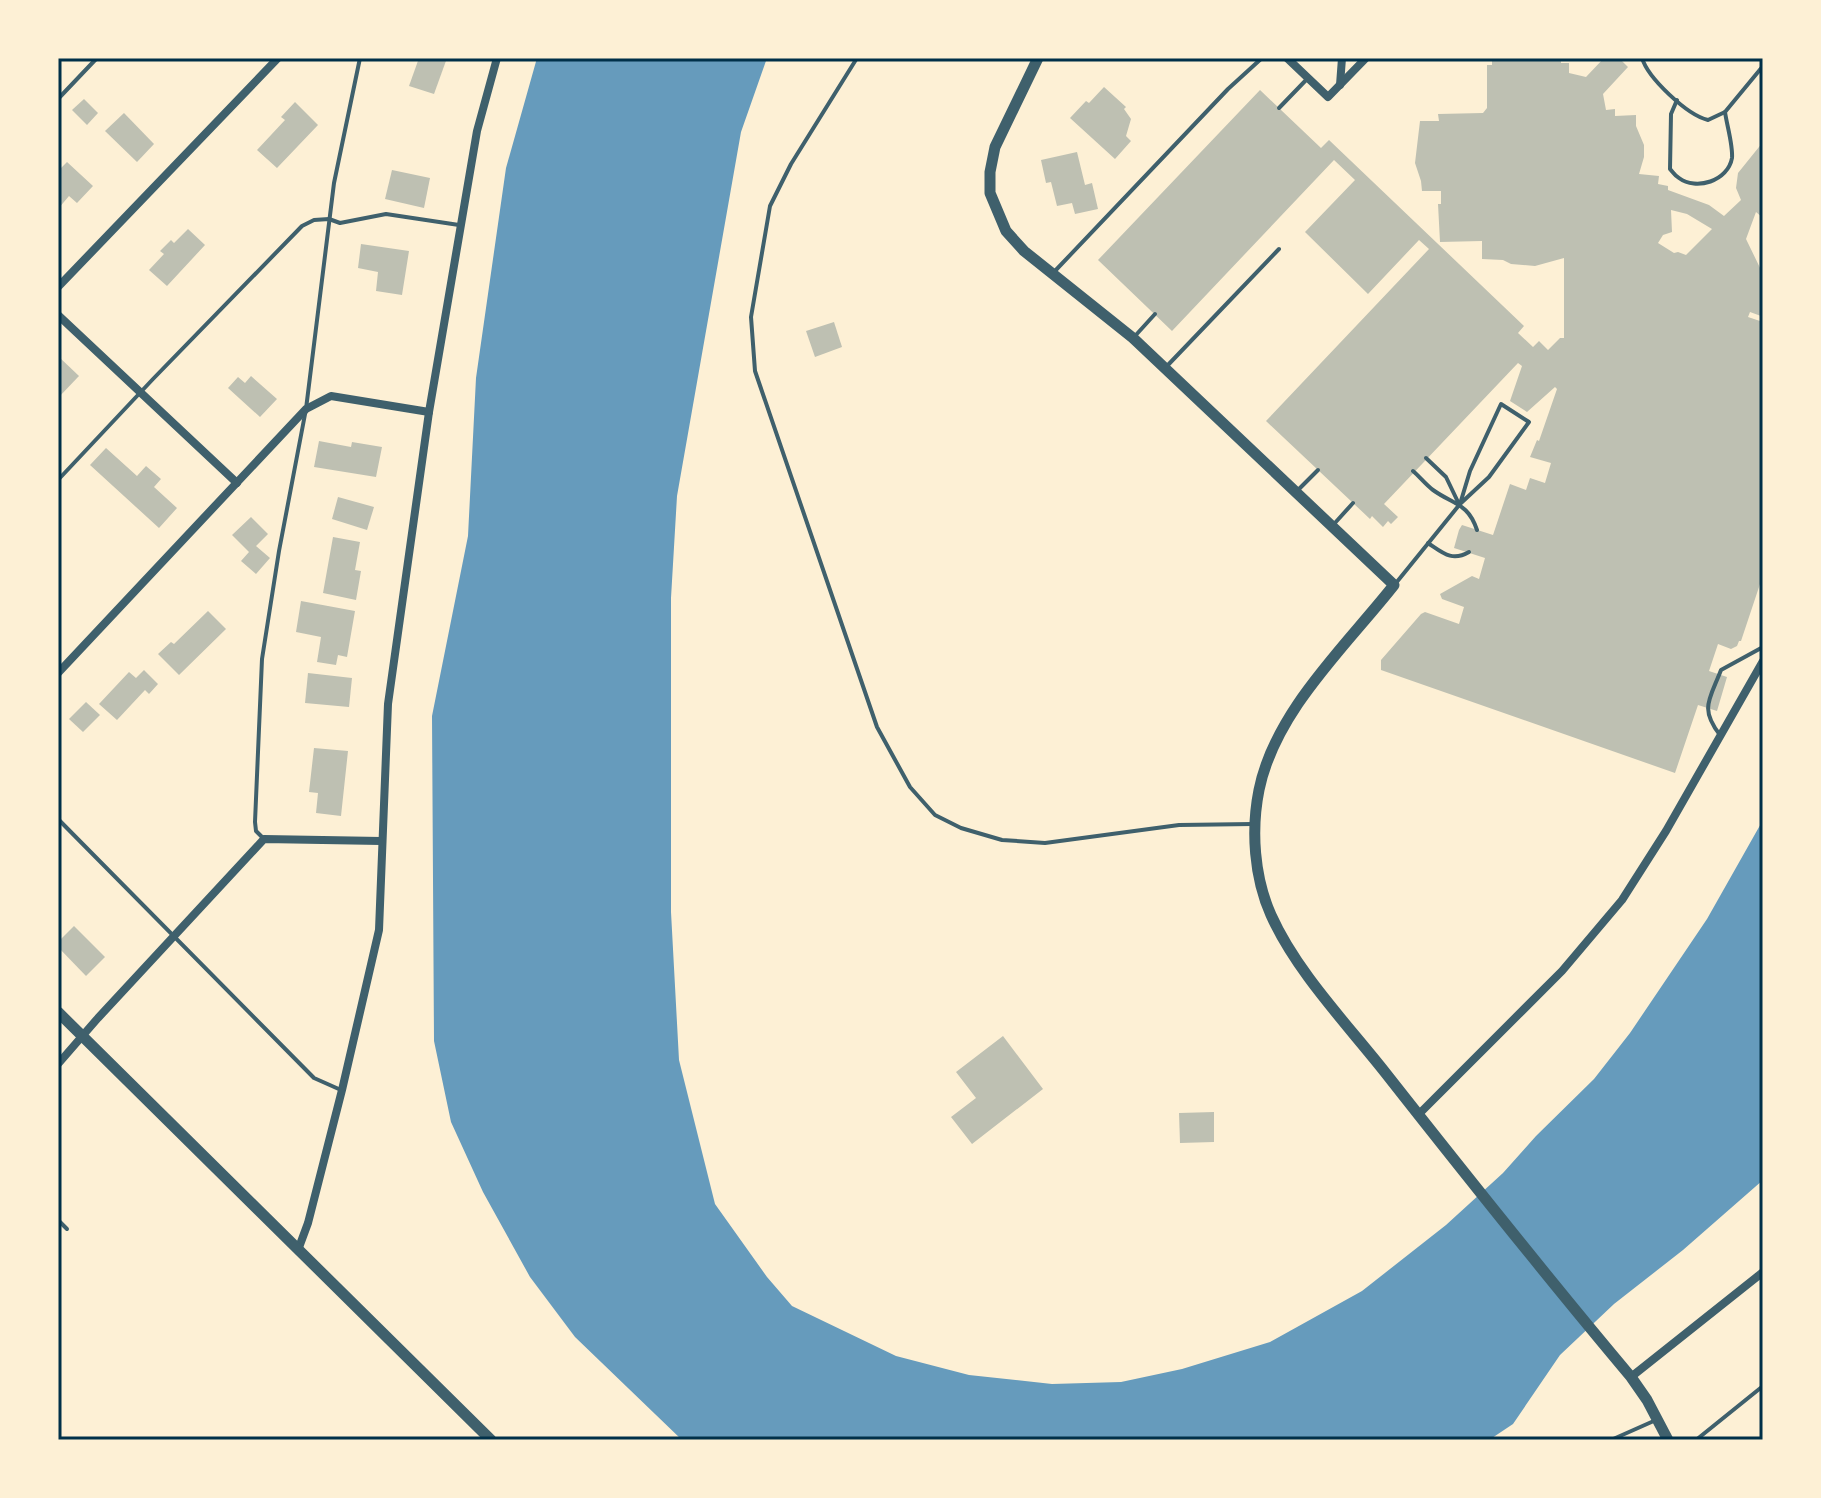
<svg xmlns="http://www.w3.org/2000/svg" width="1821" height="1498" viewBox="0 0 1821 1498" font-family="'Fira Sans Condensed',sans-serif">
	<rect width="100%" height="100%" fill="#fdf0d5"/>
	<path fill="#669bbc" d="M537,58H767L741,132L677,496L671,598V912L679,1060L715,1204L767,1277L792,1306L896,1356L969,1375L1052,1384L1121,1382L1182,1369L1270,1342L1362,1291L1446,1225L1503,1173L1536,1136L1594,1079L1630,1033L1707,919L1763,820V1180L1683,1250L1614,1304L1560,1355L1513,1424L1489,1440H682L575,1337L530,1277L483,1192L451,1122L434,1041L432,716L468,536L476,378L506,168Z"/>
	<g fill="#bec0b2" fill-rule="evenodd">
		<path d="M419,58H447L434,94L409,86Z"/>
		<path d="M1492,58H1561V63H1569V73L1586,77L1604,58H1619L1628,67L1603,94L1606,110L1615,109V116L1636,115V126L1644,145V157L1639,174L1659,176L1658,184L1668,186V190L1709,205L1724,216L1741,200L1736,188L1738,173L1763,142V218L1756,212L1746,239L1763,274L1761,316L1750,312L1748,317L1763,322V575L1741,641H1739L1737,646L1731,649L1718,644L1709,671L1727,677L1717,711L1698,705L1675,773L1381,670V660L1421,614L1425,612L1459,624L1464,607L1442,599L1440,594L1472,576L1479,579L1485,558L1454,548L1459,530L1462,525L1493,535L1510,484L1526,490L1530,478L1545,483L1551,463L1530,457L1537,440L1539,441L1557,389L1555,387L1527,412L1510,401L1522,366L1518,363L1384,504L1398,517L1391,524L1388,521L1383,527L1372,516L1370,519L1266,421L1429,249L1419,240L1368,294L1305,232L1355,180L1334,160L1172,331L1098,260L1260,90L1321,148L1329,140L1524,326L1518,333L1533,347L1539,341L1548,350L1560,338H1564V258L1535,266L1511,264L1503,260L1482,259V241L1440,242L1438,204H1441V191H1422L1421,181L1415,163L1420,121H1439L1438,114L1483,113L1487,108V65H1492ZM1671,210L1687,214L1712,229L1686,255L1678,252L1674,253L1658,243L1663,235L1672,232Z"/>
		<path d="M1104,87L1126,107L1124,109L1131,119L1126,136L1131,141L1115,159L1070,118L1086,101L1089,103Z"/>
		<path d="M84,99L98,113L87,125L72,110Z"/>
		<path d="M295,102L318,125L277,168L257,150L285,120L281,117Z"/>
		<path d="M124,113L154,144L137,162L105,131Z"/>
		<path d="M1077,152L1085,185L1092,183L1098,209L1075,214L1072,203L1057,206L1051,182L1046,183L1041,160Z"/>
		<path d="M67,162L93,186L77,203L69,196L58,209V171Z"/>
		<path d="M392,170L430,178L424,208L385,199Z"/>
		<path d="M188,229L205,245L167,286L149,270L164,254L160,251L171,240L174,243Z"/>
		<path d="M361,244L409,251L402,295L376,291L378,272L358,268Z"/>
		<path d="M834,322L842,347L815,357L806,331Z"/>
		<path d="M58,356L79,376L58,398Z"/>
		<path d="M251,376L277,399L260,417L228,388L238,377L245,383Z"/>
		<path d="M319,441L351,447L352,442L382,447L376,477L314,467Z"/>
		<path d="M106,448L137,476L146,466L161,479L154,487L177,508L159,528L90,465Z"/>
		<path d="M338,497L374,507L367,530L332,519Z"/>
		<path d="M251,517L268,534L256,546L270,558L256,574L241,561L249,552L232,535Z"/>
		<path d="M333,537L360,542L355,570L361,571L356,600L323,593Z"/>
		<path d="M301,601L355,611L347,657L338,655L336,665L317,662L321,637L296,632Z"/>
		<path d="M208,611L226,629L179,675L158,654L171,642L174,644Z"/>
		<path d="M144,670L158,684L149,694L145,690L117,720L99,704L129,672L136,678Z"/>
		<path d="M308,673L352,678L349,707L305,703Z"/>
		<path d="M86,702L100,715L83,732L69,719Z"/>
		<path d="M314,748L348,751L341,816L316,813L318,793L309,792Z"/>
		<path d="M74,926L105,957L86,976L58,947V942Z"/>
		<path d="M1003,1036L1043,1089L972,1144L951,1117L976,1098L956,1072Z"/>
		<path d="M1214,1112V1142L1180,1143L1179,1113Z"/>
	</g>
	<g fill="none" stroke-linecap="round" stroke-linejoin="round">
		<g stroke="#3f606c" stroke-width="4">
			<path d="M857,58L791,164L770,206L751,317L755,371L877,727L910,787L935,815L961,828L1002,840L1045,843L1179,825L1253,824"/>
			<path d="M1642,58C1648,78 1687,115 1708,120L1725,112L1763,66"/>
			<path d="M58,99L97,58"/>
			<path d="M1677,100L1671,114L1670,169C1673,172 1675,176 1679,178C1696,191 1728,181 1732,158C1733,145 1727,126 1725,112"/>
			<path d="M1279,108L1308,78"/>
			<path d="M1054,272L1228,89L1262,58"/>
			<path d="M1135,336L1155,314"/>
			<path d="M1167,366L1279,249"/>
			<path d="M1426,458L1446,477L1458,502"/>
			<path d="M1413,471C1420,477 1426,485 1433,490C1454,505 1468,503 1477,530"/>
			<path d="M58,480L153,379L302,226L314,220L329,219L340,223L386,214L459,225"/>
			<path d="M1297,491L1318,470"/>
			<path d="M1334,524L1353,503"/>
			<path d="M1428,543C1443,553 1452,562 1469,552"/>
			<path d="M1396,583L1460,504L1489,477L1529,422L1501,404L1470,471L1460,504"/>
			<path d="M1720,735C1699,708 1710,699 1721,670L1763,647"/>
			<path d="M58,819L314,1078L341,1090"/>
			<path d="M264,839L256,831L255,822L262,659L279,551L306,409L334,183L360,58"/>
			<path d="M58,1220L67,1229"/>
			<path d="M1611,1440L1656,1420"/>
			<path d="M1696,1440L1763,1386"/>
		</g>
		<g stroke="#3f606c" stroke-width="8">
			<path d="M1287,58L1328,97L1366,58"/>
			<path d="M1340,85L1342,58"/>
			<path d="M58,287L278,58"/>
			<path d="M58,315L237,483"/>
			<path d="M58,673L306,409L331,396L429,412"/>
			<path d="M58,1064L98,1018L264,839L381,841"/>
			<path d="M1418,1115L1562,971L1622,900L1666,831L1763,661"/>
			<path d="M298,1250L308,1223L342,1090L379,930L388,704L429,412L477,131L497,58"/>
			<path d="M1631,1377L1763,1272"/>
		</g>
		<g stroke="#3f606c" stroke-width="11">
			<path d="M1038,58L995,147L990,172V193L1006,231L1024,251L1133,338L1394,585C1346,646 1275,711 1259,790C1251,830 1254,877 1271,915C1296,971 1346,1023 1384,1071C1465,1174 1547,1277 1631,1377L1647,1400L1668,1440"/>
			<path d="M58,1012L491,1440"/>
		</g>
	</g>
	<rect width="1821" height="1498" fill="none" stroke="#fdf0d5" stroke-width="120"/>
	<rect x="60" y="60" width="1701" height="1378" fill="none" stroke="#003049" stroke-width="3"/>
</svg>
